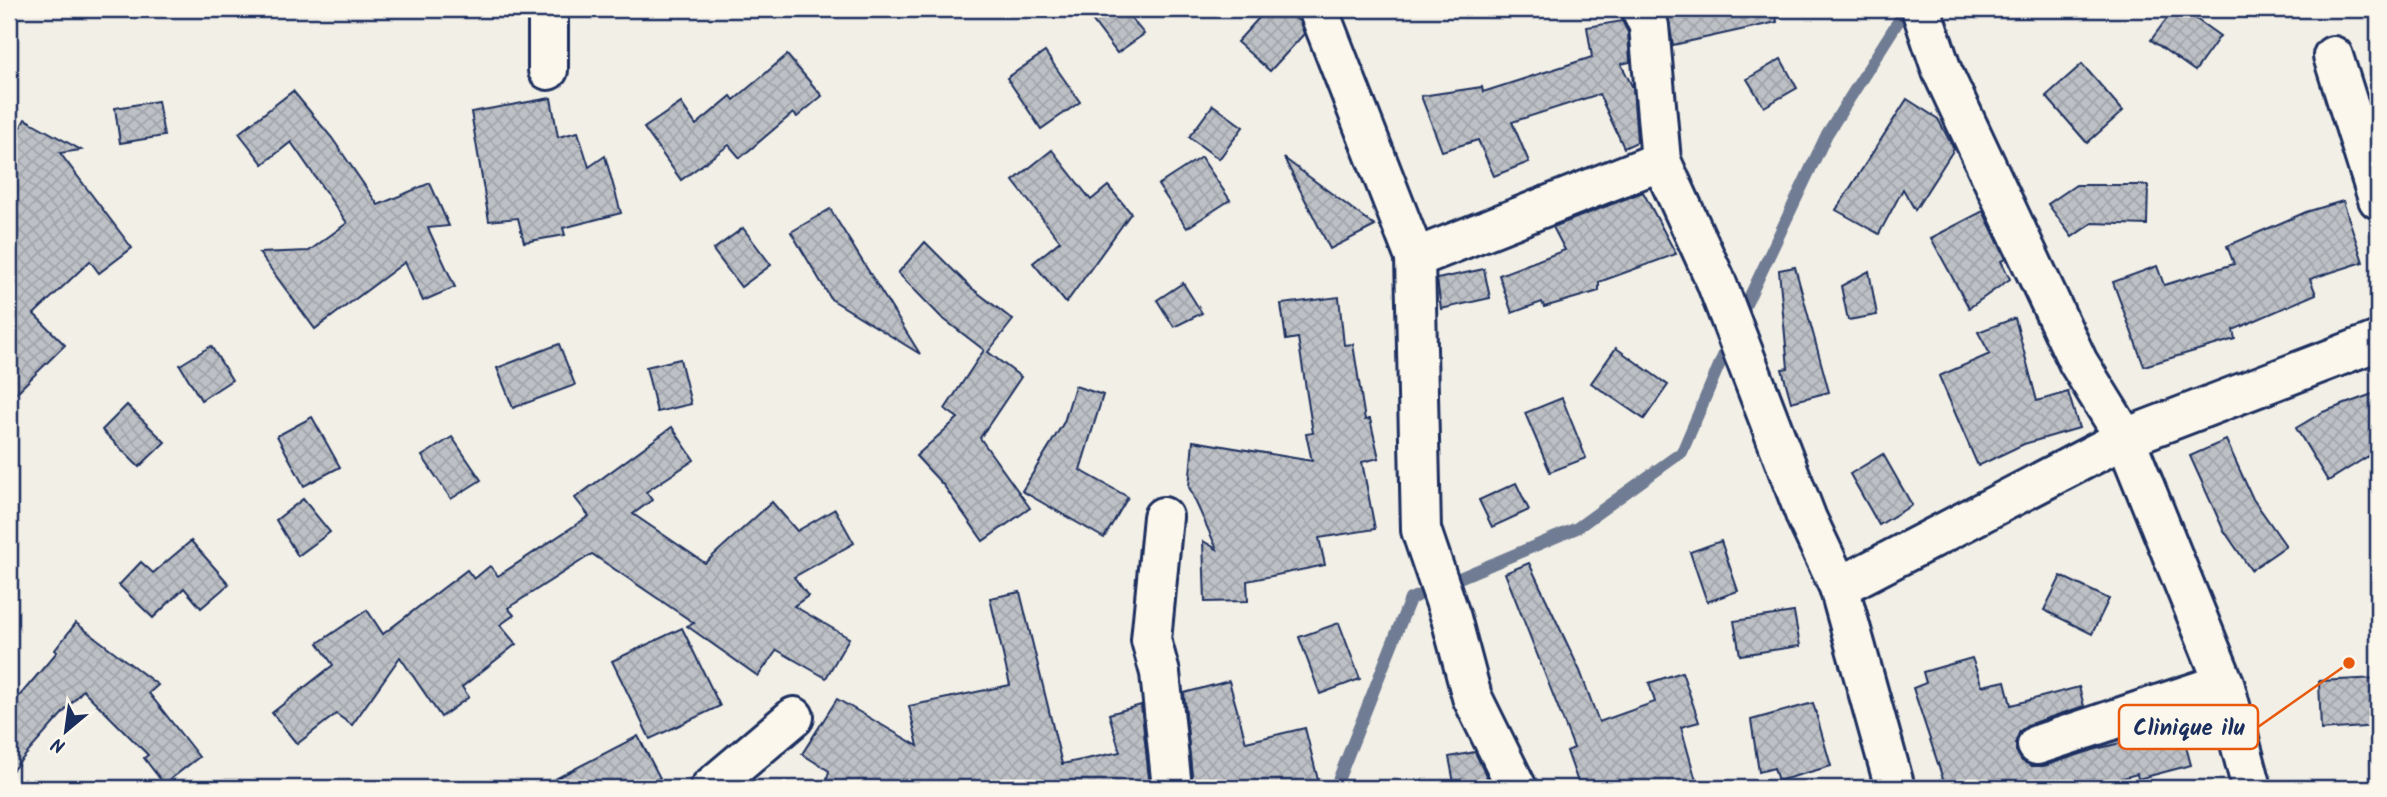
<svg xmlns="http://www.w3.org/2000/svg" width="2387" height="797" viewBox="0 0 2387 797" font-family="Kalam,sans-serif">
	<defs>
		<pattern id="building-cross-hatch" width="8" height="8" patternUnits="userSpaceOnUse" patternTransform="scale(1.75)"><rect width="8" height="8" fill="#bdc0c4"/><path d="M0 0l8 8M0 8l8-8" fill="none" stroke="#a2a5ab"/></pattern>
	</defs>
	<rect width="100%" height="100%" fill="#f2efe6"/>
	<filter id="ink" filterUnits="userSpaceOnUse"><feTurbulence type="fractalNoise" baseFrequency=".0143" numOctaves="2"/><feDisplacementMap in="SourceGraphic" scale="14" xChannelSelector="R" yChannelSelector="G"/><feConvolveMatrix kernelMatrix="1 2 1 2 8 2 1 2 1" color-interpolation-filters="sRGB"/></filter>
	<g filter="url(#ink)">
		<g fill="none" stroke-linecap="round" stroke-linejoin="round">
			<g stroke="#707b93" stroke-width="12">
				<path d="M1739,319L1827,134L1906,9"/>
				<path d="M1335,788L1410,599L1577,528L1682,452L1729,342"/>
			</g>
		</g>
		<g fill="url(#building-cross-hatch)" stroke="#1b2f5e" stroke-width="2">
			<path d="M1084,9H1124L1144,34L1117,53Z"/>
			<path d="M1267,9H1284L1300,22L1304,34L1270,71L1237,42Z"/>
			<path d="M1686,9H1775L1777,22L1673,45L1667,12Z"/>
			<path d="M2174,9H2182L2220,36L2195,71L2151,40Z"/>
			<path d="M1622,21L1628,32L1630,62L1621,64L1633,88L1637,142L1624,148L1599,94L1512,122L1529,162L1494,176L1478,140L1442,151L1421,96L1482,87L1483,92L1592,57L1587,27Z"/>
			<path d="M1045,52L1080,102L1041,129L1007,78Z"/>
			<path d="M787,55L822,96L797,117L793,113L740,158L729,145L681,180L644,128L681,103L696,125L731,96L734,100Z"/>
			<path d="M1781,59L1797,88L1764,107L1747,79Z"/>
			<path d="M2082,64L2123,111L2087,143L2046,96Z"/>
			<path d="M293,91L332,138L378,205L430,183L449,226L428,228L455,287L423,301L405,262L315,329L259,253L309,251L347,223L291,142L263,164L239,133Z"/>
			<path d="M551,98L558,137L578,132L589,167L605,156L621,213L563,228L565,235L524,242L518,218L489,221L471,112Z"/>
			<path d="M1907,99L1938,119L1954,149L1915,210L1903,189L1879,234L1836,210Z"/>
			<path d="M158,101L164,136L120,143L115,108Z"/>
			<path d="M1213,105L1243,127L1219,159L1189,137Z"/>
			<path d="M25,119L81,150L60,153L132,248L99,273L90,261L34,314L65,345L9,400V148Z"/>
			<path d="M1052,150L1091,200L1108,186L1131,213L1066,303L1033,263L1060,241L1013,181Z"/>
			<path d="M1201,157L1230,200L1187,228L1158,185Z"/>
			<path d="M1284,158L1375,226L1330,249Z"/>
			<path d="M2076,185H2148L2147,225L2092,223L2072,237L2048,204Z"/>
			<path d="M1643,192L1676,254L1599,282V291L1544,307L1542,302L1512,313L1499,275L1565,250L1553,227Z"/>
			<path d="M2343,201L2363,262L2310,279L2316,294L2233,330L2235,339L2144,366L2113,282L2157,266L2164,285L2234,264L2227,246L2306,212Z"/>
			<path d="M830,209L920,354L831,299L791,232Z"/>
			<path d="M1983,211L2006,259L2001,261L2010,279L1969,308L1931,238Z"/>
			<path d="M743,228L771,265L741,287L713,250Z"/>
			<path d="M925,242L969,286L1013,320L988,352L1021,377L980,438L1030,508L983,541L944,486L916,456L958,418L945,409L984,350L941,317L898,273Z"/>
			<path d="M1795,267L1829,392L1791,402L1782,369L1788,368L1779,270Z"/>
			<path d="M1484,269L1490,298L1441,309L1437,279Z"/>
			<path d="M1869,271L1877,315L1848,320L1841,286Z"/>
			<path d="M1183,283L1202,313L1174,327L1157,300Z"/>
			<path d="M1339,297L1344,345L1353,344L1365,420L1370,419L1379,458L1362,462L1375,529L1319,538L1325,565L1247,581L1248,601L1205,602L1203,541L1217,549L1189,487L1193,441L1312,461L1306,434L1313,433L1298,338L1286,340L1281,304Z"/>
			<path d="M2015,318L2037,401L2068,392L2079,428L2024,444L1978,466L1939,376L1990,354L1978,332Z"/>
			<path d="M559,344L575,385L513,408L497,368Z"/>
			<path d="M211,346L232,380L201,400L180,365Z"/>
			<path d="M1616,348L1668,385L1644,419L1591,383Z"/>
			<path d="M680,359L691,404L657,412L646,367Z"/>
			<path d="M1075,386L1103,395L1080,470L1128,497L1104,538L1022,491L1064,422Z"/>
			<path d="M2378,392V450L2328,481L2296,428L2323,412Z"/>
			<path d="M1562,398L1586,458L1550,472L1525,413Z"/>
			<path d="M127,405L165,442L139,467L102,430Z"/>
			<path d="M312,417L340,467L304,486L277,436Z"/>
			<path d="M672,427L694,460L646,492L652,500L633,514L705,563L772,502L797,531L835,509L854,543L794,577L808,596L794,606L849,638L826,678L777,650L758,676L687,626L694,623L592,554L508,608L514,615L500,625L516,644L462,687L469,697L441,717L400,657L352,725L336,714L297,744L272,713L333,665L318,643L367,610L383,634L467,570L474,579L490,566L498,576L589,516L575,498Z"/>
			<path d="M452,437L481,480L451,499L422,456Z"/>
			<path d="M2226,440L2253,499L2286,546L2251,570L2223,529L2190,456Z"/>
			<path d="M1883,454L1912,505L1879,525L1850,474Z"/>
			<path d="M1516,483L1529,510L1492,527L1479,500Z"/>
			<path d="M303,499L330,532L298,556L276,520Z"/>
			<path d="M191,541L229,584L201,608L184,588L153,618L119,585L141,562L153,573Z"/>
			<path d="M1721,541L1738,591L1707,602L1690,552Z"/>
			<path d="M1529,563L1580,671L1599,722L1655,702L1649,683L1682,672L1699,722L1681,727L1698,788H1580L1567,751L1574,748L1505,573Z"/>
			<path d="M2061,576L2109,599L2092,634L2044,610Z"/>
			<path d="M1020,592L1062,764L1120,752L1109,714L1141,705L1150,788H825L829,771L802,754L837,699L918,746L909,706L1010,685L990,598Z"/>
			<path d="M1794,612L1800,646L1740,655L1734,621Z"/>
			<path d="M76,623L158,685L149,693L199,757L164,784L144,758L148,755L83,690L9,774V708L57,652L55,650Z"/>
			<path d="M1339,623L1360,679L1320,694L1299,637Z"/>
			<path d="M682,628L720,706L650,739L612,661Z"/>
			<path d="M1972,658L1982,686L2005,681L2011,705L2079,687L2084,706L2030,724L2020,731L2016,741V751L2022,761L2032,766H2044L2096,749L2181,728L2191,765L2138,779L2137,774L2087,788H1946L1913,688L1926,683L1923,672Z"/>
			<path d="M2378,678V726L2321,730L2319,681Z"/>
			<path d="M1229,681L1246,742L1305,728L1320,788H1193L1184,693Z"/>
			<path d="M1813,703L1831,766L1778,781L1774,768L1759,772L1751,720Z"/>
			<path d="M638,736L660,778L639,788H538Z"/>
			<path d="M1475,752L1490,784L1455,788L1449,757Z"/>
		</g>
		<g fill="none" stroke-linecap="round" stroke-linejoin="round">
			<defs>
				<g id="minor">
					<path d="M548,9V70"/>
					<path d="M1318,9L1415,258L1421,530L1451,618L1472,697L1517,788"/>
					<path d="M1641,9L1649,26L1661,161L1715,279L1807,519L1839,587L1895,788"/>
					<path d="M1921,9L1942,71L2078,362L2125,438L2224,683L2252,788"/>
					<path d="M2333,56L2378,199"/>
					<path d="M1415,258L1661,161"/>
					<path d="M1163,517L1151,640L1160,673L1172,788"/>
					<path d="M1839,587L2125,438L2378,341"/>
					<path d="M2037,745L2224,683"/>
					<path d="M710,788L794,717"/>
				</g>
			</defs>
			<use href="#minor" stroke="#1b2f5e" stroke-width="44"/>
			<use href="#minor" stroke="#fbf7ec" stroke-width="38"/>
		</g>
	</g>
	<path fill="none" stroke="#e8590c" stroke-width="2.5" d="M2349 663L2258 727"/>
	<circle fill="#e8590c" stroke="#fbf7ec" stroke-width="2.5" cx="2349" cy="663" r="7"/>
	<rect fill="#fbf7ec" stroke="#e8590c" stroke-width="2.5" x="2119" y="705" width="139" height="44" rx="7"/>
	<g font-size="23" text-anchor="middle" font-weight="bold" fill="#1b2f5e">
		<text x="2189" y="735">Clinique ilu</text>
	</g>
	<rect width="2387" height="797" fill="none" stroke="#fbf7ec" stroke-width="35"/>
	<rect x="18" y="18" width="2352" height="762" fill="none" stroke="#1b2f5e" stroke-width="2.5" filter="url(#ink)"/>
	<g transform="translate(66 731) rotate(209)" stroke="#fbf7ec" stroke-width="5" paint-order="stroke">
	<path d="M0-5L12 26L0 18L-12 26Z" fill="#1b2f5e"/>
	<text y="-10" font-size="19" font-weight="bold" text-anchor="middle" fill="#1b2f5e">N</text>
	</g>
</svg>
